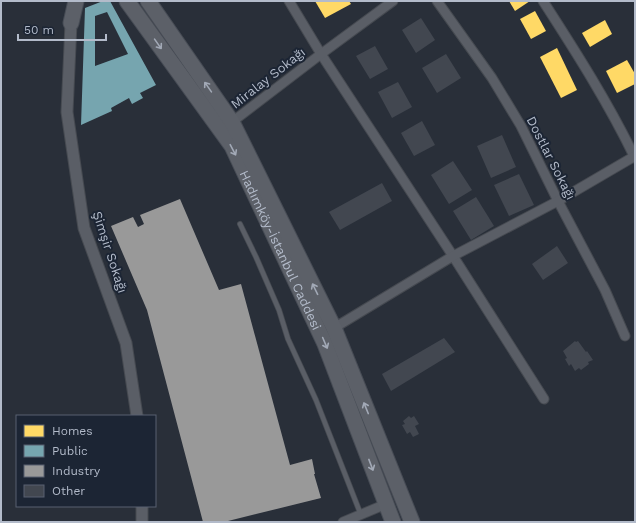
<svg xmlns="http://www.w3.org/2000/svg" width="636" height="523" viewBox="0 0 636 523" font-family="'Work Sans',sans-serif">
	<rect width="100%" height="100%" fill="#292f39"/>
	<g fill="#ffd966">
		<path d="M315,1H349L351,4L325,18Z"/>
		<path d="M509,1H530L515,11Z"/>
		<path d="M535,11L546,31L531,39L520,19Z"/>
		<path d="M605,20L612,34L590,47L582,33Z"/>
		<path d="M557,48L577,90L561,98L540,57Z"/>
		<path d="M627,60L635,74V84L617,93L606,71Z"/>
	</g>
	<path fill="#76a5af" fill-rule="evenodd" d="M103,1H110L156,85L140,93L143,98L132,104L129,98L111,108L112,111L81,125L85,8ZM107,12L128,54L95,66V16Z"/>
	<path fill="#999" d="M180,199L219,290L241,284L290,465L312,459L315,474H314L321,498L224,522H203L147,310L111,226L133,217L138,227L144,224L140,215Z"/>
	<g fill="#424750">
		<path d="M421,18L435,40L416,53L402,30Z"/>
		<path d="M375,46L388,69L370,79L356,56Z"/>
		<path d="M446,54L461,78L437,93L422,68Z"/>
		<path d="M398,82L412,107L392,118L378,92Z"/>
		<path d="M422,121L435,145L414,156L401,133Z"/>
		<path d="M502,135L516,167L491,178L477,146Z"/>
		<path d="M453,161L472,190L449,204L431,175Z"/>
		<path d="M519,174L534,205L509,216L494,185Z"/>
		<path d="M382,183L392,201L340,230L329,212Z"/>
		<path d="M476,197L494,226L471,240L453,211Z"/>
		<path d="M557,246L568,263L543,280L532,264Z"/>
		<path d="M444,338L455,352L391,391L382,374Z"/>
		<path d="M575,341L576,342L578,341L586,352L587,351L593,360L588,362L589,364L581,370L579,368L575,371L571,364L569,366L565,359L567,358L563,351Z"/>
		<path d="M409,416L411,418L414,416L419,424L415,426L419,434L413,437L410,432L407,434L402,425L405,424L403,421Z"/>
	</g>
	<g fill="none" stroke-linecap="round" stroke-linejoin="round">
		<defs>
			<path id="service" d="M240,224L256,257L279,310L288,339L316,400L361,515"/>
			<g id="minor">
				<path d="M289,1L321,54L453,256L544,399"/>
				<path d="M437,1L492,78L521,126L558,201L605,290L625,336"/>
				<path d="M543,1C576,52 609,104 635,158"/>
				<path d="M232,122L321,54L393,1"/>
				<path d="M334,328L453,256L558,201L635,156"/>
				<path d="M343,522L386,504"/>
			</g>
			<g id="tertiary">
				<path d="M71,23L67,112L84,228L126,343L137,416"/>
				<path d="M142,522V506"/>
			</g>
			<g id="primary">
				<path id="s1" d="M127,1L232,146L325,344L393,522"/>
				<path d="M148,1L232,122L334,328L412,522"/>
				<path d="M71,23L76,1"/>
			</g>
		</defs>
		<use href="#service" stroke="#464a51" stroke-width="6"/>
		<use href="#minor" stroke="#464a51" stroke-width="11"/>
		<use href="#tertiary" stroke="#464a51" stroke-width="13"/>
		<use href="#primary" stroke="#474c55" stroke-width="17"/>
		<use href="#service" stroke="#5a5e66" stroke-width="4.5"/>
		<use href="#minor" stroke="#5a5e66" stroke-width="9"/>
		<use href="#tertiary" stroke="#5a5e66" stroke-width="11"/>
		<use href="#primary" stroke="#5c6068" stroke-width="15"/>
	</g>
	<defs><path id="oneway-shaft" d="M-6 0H5M1.5-3L5.5 0L1.5 3" fill="none" stroke-width="1.6" stroke-linecap="round" stroke-linejoin="round"/></defs>
	<g stroke="#a2a9b6">
		<use href="#oneway-shaft" transform="translate(158 44) rotate(55)"/>
		<use href="#oneway-shaft" transform="translate(208 87) rotate(-125)"/>
		<use href="#oneway-shaft" transform="translate(233 150) rotate(62)"/>
		<use href="#oneway-shaft" transform="translate(315 289) rotate(-116)"/>
		<use href="#oneway-shaft" transform="translate(325 343) rotate(67)"/>
		<use href="#oneway-shaft" transform="translate(366 408) rotate(-112)"/>
		<use href="#oneway-shaft" transform="translate(371 465) rotate(69)"/>
	</g>
	<g text-anchor="middle" dominant-baseline="central" stroke-width="4" stroke-linejoin="round" paint-order="stroke">
		<g font-size="13" fill="#b3bbca" stroke="#1c2534">
			<text transform="translate(268 78) rotate(-38)">Miralay Sokağı</text>
			<text transform="translate(551 158) rotate(63)">Dostlar Sokağı</text>
			<text stroke="none"><textPath href="#s1" startOffset="294">Hadımköy-İstanbul Caddesi</textPath></text>
			<text transform="translate(110 252) rotate(72)">Şimşir Sokağı</text>
		</g>
	</g>
	<rect width="636" height="523" fill="none" stroke="#b3bbca" stroke-width="4"/>
	<rect x="16" y="415" width="140" height="92" fill="#1c2534" stroke="#586170"/>
	<rect x="24" y="425" width="20" height="12" fill="#ffd966" stroke="#586170"/>
	<text x="52" y="435" font-size="12" fill="#b3bbca">Homes</text>
	<rect x="24" y="445" width="20" height="12" fill="#76a5af" stroke="#586170"/>
	<text x="52" y="455" font-size="12" fill="#b3bbca">Public</text>
	<rect x="24" y="465" width="20" height="12" fill="#999999" stroke="#586170"/>
	<text x="52" y="475" font-size="12" fill="#b3bbca">Industry</text>
	<rect x="24" y="485" width="20" height="12" fill="#424750" stroke="#586170"/>
	<text x="52" y="495" font-size="12" fill="#b3bbca">Other</text>
	<path d="M18 34v6h88v-6" fill="none" stroke="#b3bbca" stroke-width="2"/>
	<text x="24" y="34" font-size="12" fill="#b3bbca" stroke="#1c2534" stroke-width="3" paint-order="stroke">50 m</text>
</svg>
